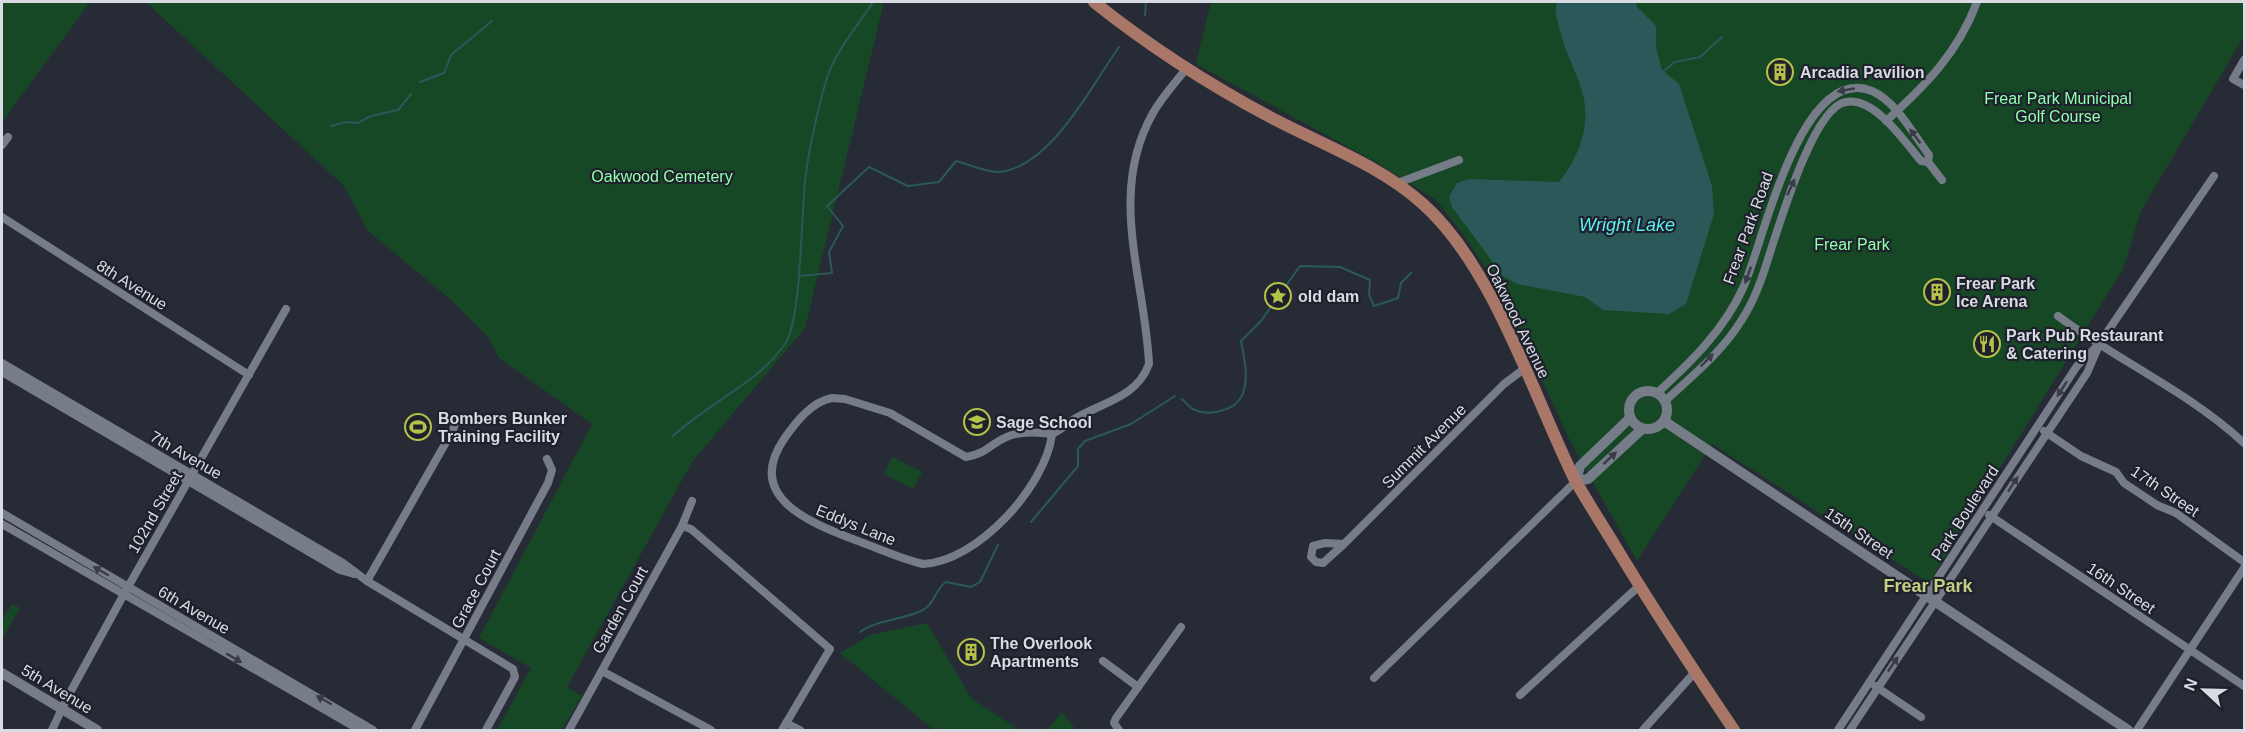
<svg xmlns="http://www.w3.org/2000/svg" width="2246" height="732" viewBox="0 0 2246 732" font-family="Helvetica,sans-serif">
	<rect width="100%" height="100%" fill="#272b36"/>
	<g fill="#174826">
		<path d="M2,2H90L2,122Z"/>
		<path d="M146,2H884L805,328L692,462L567,687L582,696L562,730H497L531,668L479,638L592,424L499,358L488,337L450,299L368,231L344,186Z"/>
		<path d="M1211,2H2244V36L2141,211L2123,269L1929,583L1712,444L1637,561L1570,441L1501,291L1463,234L1436,200L1374,161L1196,64Z"/>
		<path d="M892,457L922,472L913,489L884,474Z"/>
		<path d="M12,604L20,608L2,639V621Z"/>
		<path d="M927,623L971,698L1019,730H934L840,653L870,635Z"/>
		<path d="M1062,712L1076,730H1047Z"/>
	</g>
	<path fill="#2b5859" d="M1557,2H1636V6L1656,26V47L1662,70L1679,84L1712,186L1714,214L1686,304L1669,314L1603,310L1585,297L1517,284L1503,276L1452,207L1449,197L1457,183L1469,179L1559,182C1578,159 1591,126 1583,95C1578,74 1566,55 1561,34C1558,23 1554,13 1557,2Z"/>
	<g fill="none" stroke-linecap="round" stroke-linejoin="round">
		<g stroke="#2b5859" stroke-width="2">
			<path d="M1145,15L1146,2"/>
			<path d="M1662,72L1675,62L1700,57L1722,37"/>
			<path d="M420,82L444,73L451,55L492,21"/>
			<path d="M331,126L346,122L358,123L371,116L398,110L411,94"/>
			<path d="M799,276L832,273L829,252L843,226L827,206L869,167L908,186L939,182L956,161C968,164 988,173 1001,172C1053,164 1091,86 1119,47"/>
			<path d="M1182,399C1185,402 1189,407 1193,409C1208,417 1237,411 1243,393C1249,376 1244,358 1241,341L1261,321L1300,266L1340,267L1370,280L1369,295L1374,306L1398,298L1401,283L1411,273"/>
			<path d="M673,436C708,403 757,384 785,344C802,320 801,208 806,173C809,149 823,82 833,63C844,41 860,22 873,2"/>
			<path d="M1031,522L1078,466V449L1085,441L1131,424L1175,396"/>
			<path d="M860,632C878,619 904,620 923,610C935,604 935,589 946,582L971,587L980,582L998,545"/>
		</g>
		<g stroke="#777c89" stroke-width="8">
			<path d="M2244,60L2233,79L2244,85"/>
			<path d="M1886,121C1925,86 1958,53 1977,2"/>
			<path d="M2,145L8,137"/>
			<path d="M1395,184L1459,160"/>
			<path d="M2,217L249,375"/>
			<path d="M2058,316C2118,361 2189,392 2244,443"/>
			<path d="M2,363L343,563L367,581L513,669L515,677L486,730"/>
			<path d="M2,372L340,570L354,574"/>
			<path d="M1657,393C1691,362 1724,330 1743,288C1763,245 1800,62 1872,91C1897,102 1913,134 1929,155L1928,162L1942,180"/>
			<path d="M832,398L845,399L890,413L966,457C987,454 992,442 1009,436C1022,431 1038,432 1052,434C1046,486 977,562 923,564C901,559 880,549 858,541C814,524 743,499 784,439C796,422 811,402 832,398Z"/>
			<path d="M1665,401C1691,377 1722,352 1741,321C1749,309 1756,294 1761,280C1773,248 1810,107 1846,102C1875,97 1904,141 1921,161L1928,162"/>
			<path d="M2044,431L2081,456L2116,472L2124,483L2157,505L2176,513L2244,562"/>
			<path d="M1052,434C1061,430 1068,423 1076,418C1104,402 1137,397 1149,364C1145,278 1107,194 1153,113C1162,97 1175,83 1186,69"/>
			<path d="M2,513L373,730"/>
			<path d="M1989,515L2244,686"/>
			<path d="M2,524L360,730"/>
			<path d="M682,526L691,529L830,649L782,730"/>
			<path d="M1344,544L1323,563L1316,562L1311,557L1313,546L1325,543L1344,544L1504,384L1524,369"/>
			<path d="M367,581L453,430L457,418"/>
			<path d="M1103,661L1138,687"/>
			<path d="M602,671L711,730"/>
			<path d="M1374,678L1576,481"/>
			<path d="M1875,686L1921,717"/>
			<path d="M1520,695L1639,586"/>
			<path d="M786,723L800,730"/>
			<path d="M52,730L66,700L124,594L286,309"/>
			<path d="M415,730L548,483L552,470L547,459"/>
			<path d="M569,730L682,526L692,501"/>
			<path d="M1119,730L1114,723L1116,718L1181,627"/>
			<path d="M1643,730L1695,672"/>
			<path d="M1838,730L2077,366L2099,344L2214,176"/>
			<path d="M1850,730L2087,373L2097,350"/>
			<path d="M2137,730L2244,568"/>
		</g>
		<g stroke="#777c89" stroke-width="10">
			<circle cx="1648" cy="410" r="19"/>
			<path d="M1630,418L1580,466L1576,481L1588,479L1642,429"/>
			<path d="M1664,421L2128,730"/>
			<path d="M2,673L97,730"/>
		</g>
		<path stroke="#a97768" stroke-width="12" d="M1094,2C1149,46 1208,84 1270,117C1321,144 1380,165 1423,204C1493,266 1533,395 1575,480C1588,503 1603,526 1617,549C1654,610 1694,671 1734,730"/>
	</g>
	<defs><path id="oneway-solid" d="M-6-.8H1V-3.2L6.5 0L1 3.2V.8H-6Z" transform="scale(1.5)"/></defs>
	<g fill="#393c48">
		<use href="#oneway-solid" transform="translate(1846 90) rotate(170)"/>
		<use href="#oneway-solid" transform="translate(1915 136) rotate(-127)"/>
		<use href="#oneway-solid" transform="translate(1791 187) rotate(-65)"/>
		<use href="#oneway-solid" transform="translate(1748 275) rotate(110)"/>
		<use href="#oneway-solid" transform="translate(1707 360) rotate(-46)"/>
		<use href="#oneway-solid" transform="translate(2062 389) rotate(123)"/>
		<use href="#oneway-solid" transform="translate(1610 458) rotate(-43)"/>
		<use href="#oneway-solid" transform="translate(2013 484) rotate(-57)"/>
		<use href="#oneway-solid" transform="translate(101 571) rotate(-150)"/>
		<use href="#oneway-solid" transform="translate(234 658) rotate(30)"/>
		<use href="#oneway-solid" transform="translate(1893 664) rotate(-56)"/>
		<use href="#oneway-solid" transform="translate(324 700) rotate(-150)"/>
	</g>
	<defs>
		<symbol id="building-ring" viewBox="-11 -11 22 22"><circle r="9.5" fill="#1e212c" stroke="#b6c149" stroke-width="1.5"/><path d="M-4-6H4V6H1V3H-1V6H-4ZM-2.5-4.3h1.7v1.8h-1.7ZM.8-4.3h1.7v1.8H.8ZM-2.5-1h1.7V.8h-1.7ZM.8-1h1.7V.8H.8Z" fill="#b6c149"/></symbol>
		<symbol id="sight-ring" viewBox="-11 -11 22 22"><circle r="9.5" fill="#1e212c" stroke="#b6c149" stroke-width="1.5"/><path d="M0-6L1.8-2.2L6-1.7L2.9 1.2L3.7 5.4L0 3.3L-3.7 5.4L-2.9 1.2L-6-1.7L-1.8-2.2Z" fill="#b6c149"/></symbol>
		<symbol id="restaurant-ring" viewBox="-11 -11 22 22"><circle r="9.5" fill="#1e212c" stroke="#b6c149" stroke-width="1.5"/><path d="M-5-6h1v4h1v-4h1v4h1v-4h1v5L-1.5 .5V6h-2V.5L-5-1ZM5-6V6H3V1.5H1.5Q1.5-4 5-6Z" fill="#b6c149"/></symbol>
		<symbol id="school-ring" viewBox="-11 -11 22 22"><circle r="9.5" fill="#1e212c" stroke="#b6c149" stroke-width="1.5"/><path d="M0-5L7-2L0 1L-7-2ZM-4 1L0 2.5L4 1V4Q0 6-4 4Z" fill="#b6c149"/></symbol>
		<symbol id="stadium-ring" viewBox="-11 -11 22 22"><circle r="9.5" fill="#1e212c" stroke="#b6c149" stroke-width="1.5"/><path d="M0-5a6.5 5 0 1 0 0 10a6.5 5 0 1 0 0-10ZM-3.5-1.8h7v3.6h-7Z" fill="#b6c149"/></symbol>
	</defs>
	<g fill-rule="evenodd">
		<use href="#building-ring" x="1765" y="57" width="30" height="30"/>
		<use href="#building-ring" x="1922" y="277" width="30" height="30"/>
		<use href="#sight-ring" x="1263" y="281" width="30" height="30"/>
		<use href="#restaurant-ring" x="1972" y="329" width="30" height="30"/>
		<use href="#school-ring" x="962" y="407" width="30" height="30"/>
		<use href="#stadium-ring" x="403" y="412" width="30" height="30"/>
		<use href="#building-ring" x="956" y="637" width="30" height="30"/>
	</g>
	<g text-anchor="middle" dominant-baseline="central" stroke-width="4.5" stroke-linejoin="round" paint-order="stroke">
		<g font-size="16" font-weight="bold" fill="#d8dbe2" stroke="#1e212c" text-anchor="start">
			<text x="1800" y="72">Arcadia Pavilion</text>
			<text x="1956" y="283">Frear Park<tspan x="1956" dy="18">Ice Arena</tspan></text>
			<text x="1298" y="296">old dam</text>
			<text x="2006" y="335">Park Pub Restaurant<tspan x="2006" dy="18">&amp; Catering</tspan></text>
			<text x="438" y="418">Bombers Bunker<tspan x="438" dy="18">Training Facility</tspan></text>
			<text x="996" y="422">Sage School</text>
			<text x="990" y="643">The Overlook<tspan x="990" dy="18">Apartments</tspan></text>
		</g>
		<g font-size="16" fill="#8fffab" stroke="#1e212c">
			<text x="2058" y="98">Frear Park Municipal<tspan x="2058" dy="18">Golf Course</tspan></text>
			<text x="662" y="176">Oakwood Cemetery</text>
			<text x="1852" y="244">Frear Park</text>
		</g>
		<g font-size="16" fill="#d8dbe2" stroke="#1e212c">
			<text transform="translate(1748 228) rotate(-70)">Frear Park Road</text>
			<text transform="translate(132 285) rotate(32)">8th Avenue</text>
			<text transform="translate(1518 321) rotate(64)">Oakwood Avenue</text>
			<text transform="translate(1424 446) rotate(-45)">Summit Avenue</text>
			<text transform="translate(186 455) rotate(30)">7th Avenue</text>
			<text transform="translate(2165 491) rotate(34)">17th Street</text>
			<text transform="translate(155 512) rotate(-60)">102nd Street</text>
			<text transform="translate(1965 513) rotate(-57)">Park Boulevard</text>
			<text transform="translate(856 525) rotate(22)">Eddys Lane</text>
			<text transform="translate(1859 533) rotate(34)">15th Street</text>
			<text transform="translate(2121 588) rotate(34)">16th Street</text>
			<text transform="translate(476 589) rotate(-62)">Grace Court</text>
			<text transform="translate(194 610) rotate(30)">6th Avenue</text>
			<text transform="translate(620 610) rotate(-61)">Garden Court</text>
			<text transform="translate(57 689) rotate(31)">5th Avenue</text>
		</g>
		<g font-size="18" font-style="italic" fill="#5ceff3" stroke="#1e212c">
			<text x="1627" y="225">Wright Lake</text>
		</g>
		<g font-size="18" font-weight="bold" fill="#c5ce81" stroke="#1e212c">
			<text x="1928" y="586">Frear Park</text>
		</g>
	</g>
	<rect width="2246" height="732" fill="none" stroke="#d8dbe2" stroke-width="6"/>
	<g transform="translate(2204 690) rotate(292)" stroke="#1e212c" stroke-width="4.5" paint-order="stroke">
	<path d="M0-4.5L10 22L0 15L-10 22Z" fill="#d8dbe2"/>
	<text y="-9" font-size="16" font-weight="bold" text-anchor="middle" fill="#d8dbe2">N</text>
	</g>
</svg>
